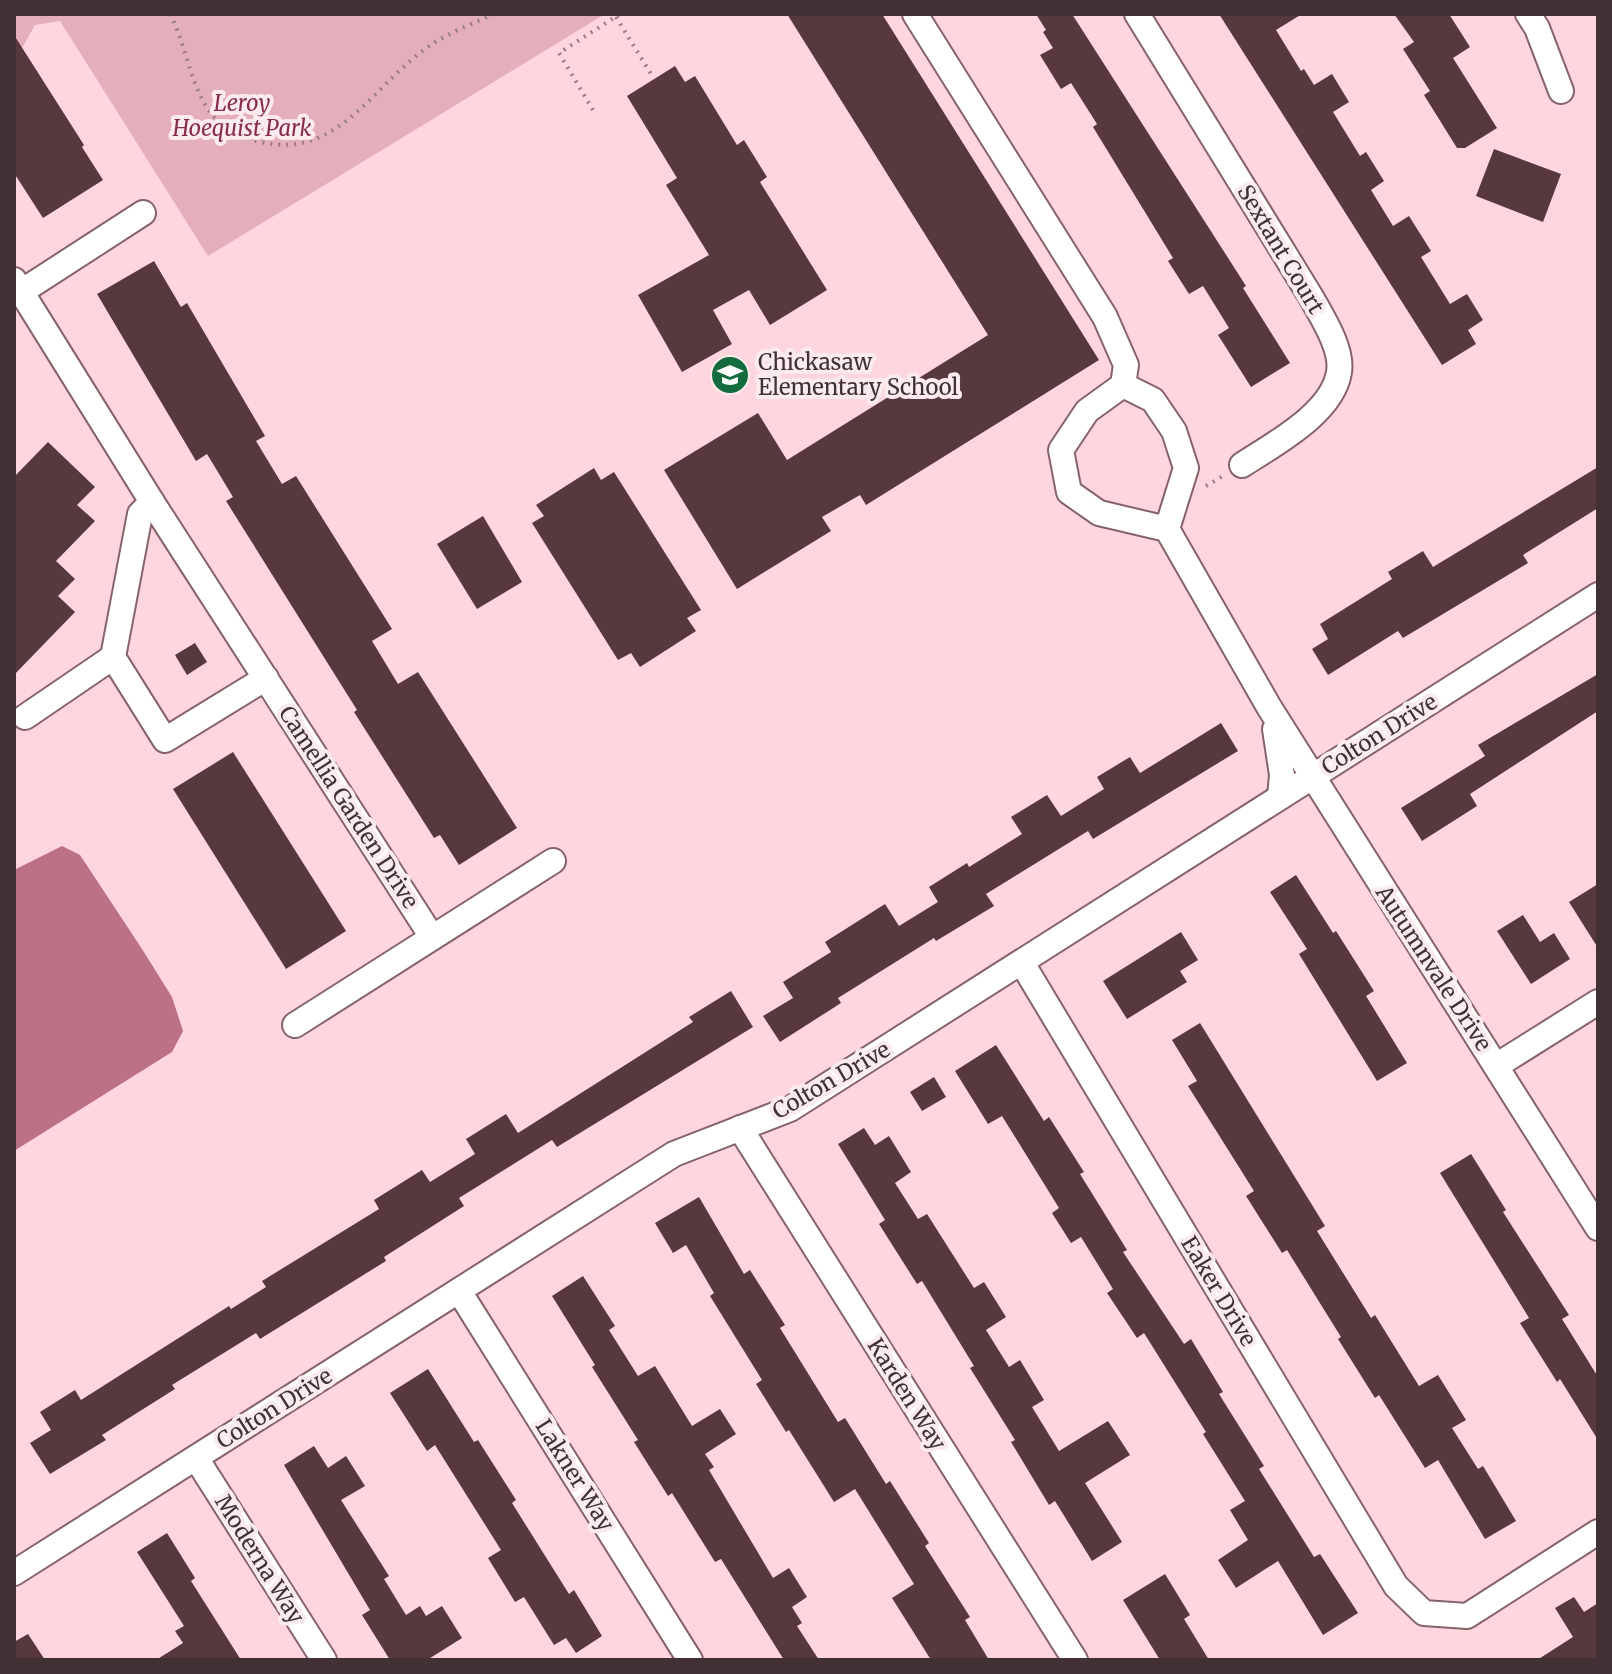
<svg xmlns="http://www.w3.org/2000/svg" width="1612" height="1674" viewBox="0 0 1612 1674" font-family="Merriweather,serif">
	<rect width="100%" height="100%" fill="#ffd6de"/>
	<path fill="#e4aeba" d="M14,14H605L208,256L60,21L35,25L14,62Z"/>
	<path fill="#bc7284" d="M62,846L80,855L142,949L172,997L183,1031L172,1052L14,1151V870Z"/>
	<g fill="#58383f">
		<path d="M787,14H882L1099,360L866,505L860,495L822,517L831,531L737,589L664,470L758,413L787,460L988,335Z"/>
		<path d="M1036,14H1072L1246,286L1243,288L1290,363L1251,387L1218,335L1229,328L1203,286L1189,294L1168,261L1173,258L1093,127L1097,124L1071,83L1061,89L1040,55L1053,48L1043,32L1046,30Z"/>
		<path d="M1219,14H1302L1276,30L1301,71L1304,69L1314,85L1332,74L1349,102L1333,112L1360,156L1366,152L1384,181L1371,190L1393,226L1409,216L1431,251L1421,257L1450,304L1467,294L1483,320L1468,330L1476,344L1442,365Z"/>
		<path d="M1394,14H1449L1470,47L1453,58L1497,128L1465,148H1457L1424,95L1430,91L1403,49L1414,42Z"/>
		<path d="M14,35L84,145L82,147L103,180L43,218L14,173Z"/>
		<path d="M675,66L685,82L695,76L737,145L744,140L767,177L760,182L827,290L770,325L749,290L713,310L732,344L682,372L638,295L709,255L666,185L677,178L627,96Z"/>
		<path d="M1494,149L1561,174L1543,222L1476,196Z"/>
		<path d="M154,261L181,307L187,303L265,436L256,441L282,484L296,476L392,629L372,641L398,684L418,672L517,828L459,865L440,835L434,838L354,712L357,710L226,501L233,497L207,454L196,461L97,294Z"/>
		<path d="M48,442L95,487L77,505L95,521L56,561L75,579L58,596L75,612L14,675V477Z"/>
		<path d="M1598,467V508L1523,555L1528,563L1403,638L1398,631L1328,675L1312,649L1328,639L1320,624L1392,579L1388,572L1423,551L1433,567Z"/>
		<path d="M594,468L601,480L614,472L701,610L687,618L696,631L640,667L631,653L618,660L532,523L544,516L536,505Z"/>
		<path d="M483,516L522,582L477,609L437,544Z"/>
		<path d="M195,643L207,662L187,675L175,655Z"/>
		<path d="M1598,674V711L1470,794L1477,806L1422,841L1401,808L1485,756L1478,745Z"/>
		<path d="M1221,723L1238,751L1093,839L1088,831L986,894L994,906L936,941L934,938L838,998L841,1003L780,1042L763,1016L793,998L783,982L831,952L825,942L885,904L899,926L938,902L929,887L967,863L969,867L1022,834L1011,817L1047,795L1061,816L1104,789L1097,777L1130,757L1140,773Z"/>
		<path d="M233,752L346,931L286,969L173,789Z"/>
		<path d="M1296,875L1333,933L1336,931L1374,991L1366,996L1407,1063L1377,1081L1299,954L1307,949L1270,892Z"/>
		<path d="M1598,884V948L1569,902Z"/>
		<path d="M1523,915L1540,942L1554,933L1570,959L1531,984L1497,931Z"/>
		<path d="M1181,932L1198,960L1180,971L1187,982L1127,1019L1103,981Z"/>
		<path d="M731,991L753,1027L557,1147L552,1140L459,1198L464,1206L384,1257L386,1261L260,1339L256,1333L172,1385L175,1389L102,1435L106,1440L50,1474L30,1443L51,1430L40,1412L75,1390L81,1400L229,1306L231,1309L266,1287L262,1281L379,1209L374,1200L422,1170L430,1182L475,1154L466,1139L506,1114L518,1133L693,1022L689,1017Z"/>
		<path d="M1200,1023L1325,1226L1317,1231L1371,1318L1375,1315L1419,1386L1438,1375L1466,1420L1452,1428L1478,1469L1483,1466L1516,1521L1485,1539L1438,1460L1425,1468L1379,1395L1375,1398L1338,1339L1341,1337L1287,1250L1282,1253L1246,1196L1254,1191L1188,1086L1197,1081L1172,1040Z"/>
		<path d="M996,1045L1044,1121L1049,1117L1084,1172L1080,1174L1127,1250L1123,1252L1184,1344L1191,1339L1223,1392L1219,1394L1264,1466L1259,1469L1314,1557L1320,1554L1358,1613L1323,1635L1278,1561L1236,1588L1218,1560L1248,1540L1230,1510L1245,1501L1203,1434L1206,1432L1144,1333L1137,1338L1107,1293L1113,1289L1081,1237L1071,1243L1052,1213L1059,1208L1002,1116L988,1124L955,1071Z"/>
		<path d="M934,1077L946,1097L922,1111L910,1092Z"/>
		<path d="M864,1128L875,1145L889,1136L911,1172L895,1183L918,1219L927,1214L974,1288L984,1282L1006,1317L986,1330L1009,1367L1020,1360L1044,1400L1032,1407L1059,1451L1108,1421L1130,1455L1085,1483L1122,1542L1092,1561L1055,1501L1049,1505L1011,1442L1015,1440L970,1368L974,1366L922,1281L917,1284L879,1224L885,1220L838,1144Z"/>
		<path d="M1471,1154L1506,1210L1503,1212L1569,1315L1562,1319L1598,1377V1440L1560,1379L1557,1382L1520,1323L1529,1318L1440,1173Z"/>
		<path d="M699,1197L744,1274L750,1270L785,1325L780,1328L838,1422L845,1418L886,1484L890,1481L929,1543L925,1546L970,1617L965,1620L989,1660H931L892,1598L914,1584L855,1489L834,1502L789,1430L786,1432L756,1384L762,1380L710,1296L714,1293L686,1245L673,1253L655,1223Z"/>
		<path d="M583,1276L615,1326L609,1330L638,1376L655,1366L692,1426L720,1409L736,1434L705,1454L714,1467L709,1470L773,1578L789,1568L807,1597L792,1607L802,1623L797,1626L819,1660H784L721,1559L715,1562L672,1493L668,1496L634,1442L638,1440L592,1367L595,1365L552,1296Z"/>
		<path d="M428,1369L474,1442L478,1440L516,1500L512,1503L569,1594L574,1590L602,1636L576,1653L566,1638L554,1645L524,1597L515,1602L488,1558L501,1550L435,1445L427,1451L390,1393Z"/>
		<path d="M314,1446L328,1468L346,1456L365,1486L341,1500L389,1576L384,1579L406,1615L420,1606L426,1616L442,1606L462,1638L427,1660H390L362,1615L370,1610L284,1465Z"/>
		<path d="M167,1533L195,1578L191,1581L241,1660H156L183,1643L175,1631L184,1626L137,1552Z"/>
		<path d="M1165,1574L1190,1615L1184,1619L1209,1660H1160L1123,1600Z"/>
		<path d="M1574,1597L1584,1612L1598,1603V1660H1537L1573,1637L1555,1608Z"/>
		<path d="M28,1634L45,1660H14V1642Z"/>
	</g>
	<g fill="none" stroke-linecap="round" stroke-linejoin="round">
		<defs>
			<g id="minor">
				<path d="M915,14L1105,317L1126,365L1123,385L1087,411L1061,450L1069,492L1099,513L1167,529L1269,707L1598,1228"/>
				<path d="M1137,14L1311,297C1322,317 1343,349 1339,372C1333,413 1274,444 1242,465"/>
				<path d="M1528,14L1537,28L1561,91"/>
				<path d="M14,280L152,502L432,937"/>
				<path d="M21,292L143,213"/>
				<path d="M1123,385L1153,400L1174,431L1186,468L1167,529"/>
				<path d="M152,502L140,514L113,657L165,740L266,678"/>
				<path d="M25,717L113,657"/>
				<path d="M1275,729L1282,775L1280,797"/>
				<path d="M1022,963L1396,1586L1424,1613L1467,1616L1598,1532"/>
				<path d="M295,1025L553,861"/>
				<path d="M1496,1066L1598,1002"/>
				<path d="M740,1128L1075,1660"/>
				<path d="M459,1291L690,1660"/>
				<path d="M196,1458L324,1660"/>
				<path d="M14,1573L674,1154L790,1109L1598,595"/>
			</g>
		</defs>
		<use href="#minor" stroke="#86636a" stroke-width="28"/>
		<g stroke="#9a7e83" stroke-width="4" stroke-dasharray="2 6" stroke-linecap="butt">
			<path d="M170,14C188,48 190,92 217,120C228,132 246,139 261,142C338,160 372,86 428,47C447,33 472,24 494,14"/>
			<path d="M616,17L651,74"/>
			<path d="M593,110L559,53L620,14"/>
			<path d="M1206,486L1223,476"/>
		</g>
		<use href="#minor" stroke="#fff" stroke-width="24"/>
	</g>
	<defs>
		<symbol id="school-disc" viewBox="-11 -11 22 22"><circle r="9.5" fill="#146b3e" stroke="#fbeaee"/><path d="M0-5L7-2L0 1L-7-2ZM-4 1L0 2.5L4 1V4Q0 6-4 4Z" fill="#fff"/></symbol>
	</defs>
	<g fill-rule="evenodd">
		<use href="#school-disc" x="708" y="353" width="44" height="44"/>
	</g>
	<g text-anchor="middle" dominant-baseline="central" stroke-width="8" stroke-linejoin="round" paint-order="stroke">
		<g font-size="22" font-style="italic" fill="#882d49" stroke="#fbeaee">
			<text x="242" y="103">Leroy<tspan x="242" dy="25">Hoequist Park</tspan></text>
		</g>
		<g font-size="22" fill="#413134" stroke="#fbeaee">
			<text transform="translate(1281 249) rotate(59)">Sextant Court</text>
			<text transform="translate(1379 734) rotate(-32)">Colton Drive</text>
			<text transform="translate(349 807) rotate(57)">Camellia Garden Drive</text>
			<text transform="translate(1434 968) rotate(57)">Autumnvale Drive</text>
			<text transform="translate(831 1080) rotate(-30)">Colton Drive</text>
			<text transform="translate(1219 1291) rotate(59)">Eaker Drive</text>
			<text transform="translate(907 1394) rotate(58)">Karden Way</text>
			<text transform="translate(274 1408) rotate(-32)">Colton Drive</text>
			<text transform="translate(575 1475) rotate(58)">Lakner Way</text>
			<text transform="translate(260 1559) rotate(58)">Moderna Way</text>
		</g>
		<g font-size="22" fill="#413134" stroke="#fbeaee" text-anchor="start">
			<text x="758" y="362">Chickasaw<tspan x="758" dy="25">Elementary School</tspan></text>
		</g>
	</g>
	<rect width="1612" height="1674" fill="none" stroke="#413134" stroke-width="32"/>
</svg>
